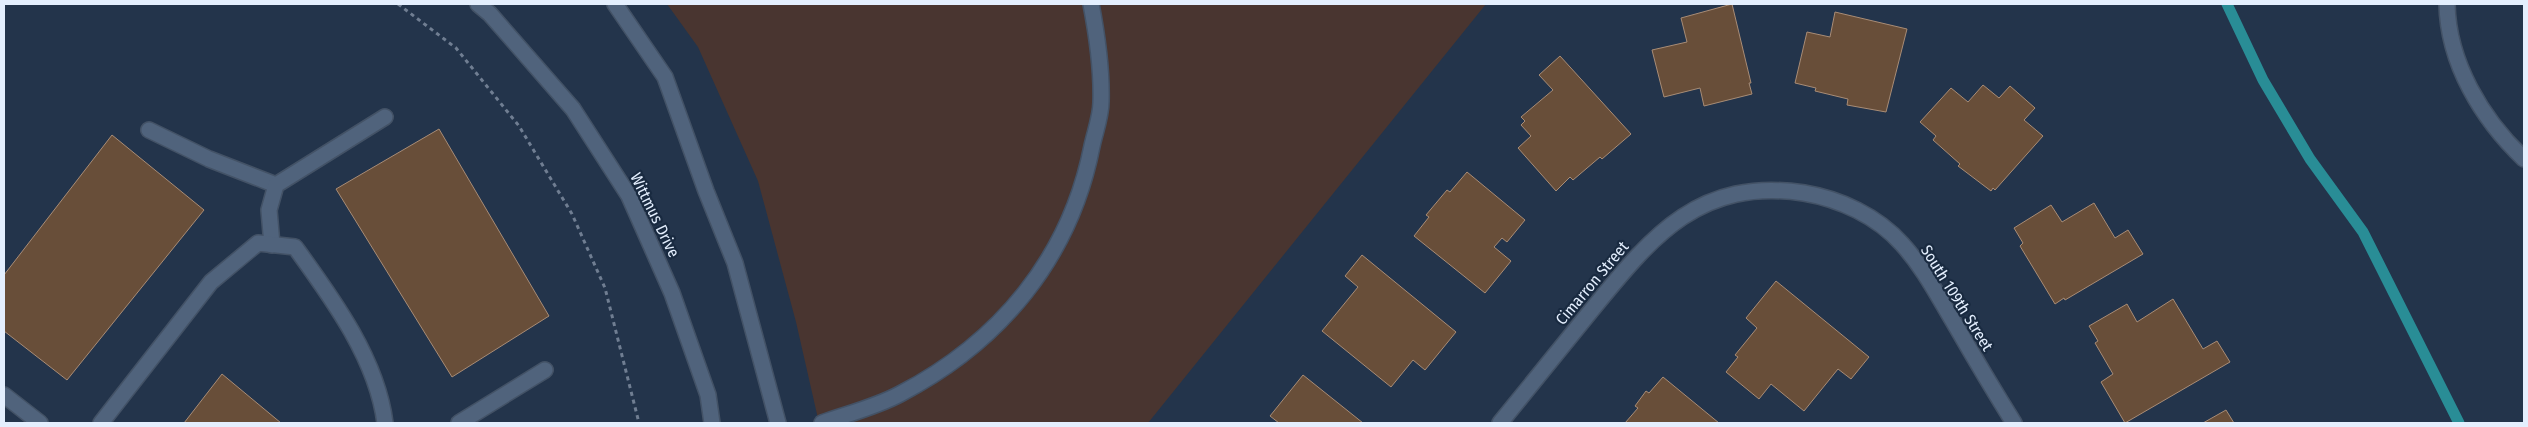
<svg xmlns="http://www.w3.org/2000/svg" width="2528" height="427" viewBox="0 0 2528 427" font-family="'Fira Sans Condensed',sans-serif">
	<rect width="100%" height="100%" fill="#23344b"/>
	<path fill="#493530" d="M667,4H1486L1148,423H819L796,322L758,181L698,47Z"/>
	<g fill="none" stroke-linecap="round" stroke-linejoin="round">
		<path stroke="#298d96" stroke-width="11" d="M2227,4L2263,80L2310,159L2363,232L2459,423"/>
	</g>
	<g fill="#684e39" stroke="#a88c76">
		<path d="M1732,4L1751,83H1749L1752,94L1704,106L1700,88L1664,97L1652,50L1687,42L1681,18Z"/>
		<path d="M1835,12L1907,29L1886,112L1847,105L1848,99L1815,91L1816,88L1795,83L1807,32L1830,37Z"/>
		<path d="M1560,56L1631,134L1602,159L1600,157L1573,180L1570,177L1556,191L1518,148L1531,136L1521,125L1525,121L1521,117L1553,90L1539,75Z"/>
		<path d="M1983,85L1999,98L2010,86L2035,108L2024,120L2043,136L1995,190L1993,188L1991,191L1958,166L1960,164L1933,140L1936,136L1920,122L1951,88L1968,102Z"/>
		<path d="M439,129L549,316L452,377L336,189Z"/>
		<path d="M112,135L204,210L67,380L4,331V275Z"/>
		<path d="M1467,172L1525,220L1507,242L1502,238L1494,247L1511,261L1485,293L1414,236L1429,217L1426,215L1447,190L1450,192Z"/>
		<path d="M2094,203L2115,238L2128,230L2143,254L2065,300L2064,298L2055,304L2020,246L2023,243L2014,228L2051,205L2062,222Z"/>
		<path d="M1362,255L1456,332L1425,370L1413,360L1391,387L1322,331L1358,287L1345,276Z"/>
		<path d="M1776,281L1869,357L1851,379L1838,369L1804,411L1771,384L1759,399L1726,372L1738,357L1735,355L1757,328L1746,318Z"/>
		<path d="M2173,299L2203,349L2217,341L2230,362L2125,423L2101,382L2113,374L2095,343L2098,341L2089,326L2127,304L2137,322Z"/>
		<path d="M222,374L281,423H184Z"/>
		<path d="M1303,375L1363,423H1279L1270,416Z"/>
		<path d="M1663,377L1719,423H1625L1638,408L1635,406L1646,391L1649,393Z"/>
		<path d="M2226,410L2234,423H2203Z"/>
	</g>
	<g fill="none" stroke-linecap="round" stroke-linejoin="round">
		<defs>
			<g id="minor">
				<path d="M478,4L490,14L573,109L629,196L672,293L708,395L712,423"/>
				<path d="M615,4L665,77L706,191L735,263L778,423"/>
				<path d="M2447,4C2448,63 2482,119 2524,159"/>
				<path d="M149,130L209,159L276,185"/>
				<path d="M272,245L269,210L276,185L385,117"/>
				<path d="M4,395L40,423"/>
				<path d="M101,423L211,282L258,243L295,247C332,298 377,359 385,423"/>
				<path d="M459,423L545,370"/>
				<path d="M822,423C847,414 876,407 900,394C1000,342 1070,258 1092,146C1095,132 1101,116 1101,102C1102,69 1097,35 1091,4"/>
				<path d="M1500,423C1530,386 1560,349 1590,312C1650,239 1697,177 1804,193C1840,199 1877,216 1902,244C1924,268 1939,298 1956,326C1975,359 1994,391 2014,423"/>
			</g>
		</defs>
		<use href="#minor" stroke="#435266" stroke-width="18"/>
		<path stroke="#707e92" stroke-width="3" stroke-dasharray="4 4" stroke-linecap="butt" d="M398,4L456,48L519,126L572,214L605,288L639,423"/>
		<use href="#minor" stroke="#50637c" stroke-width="15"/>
	</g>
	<g text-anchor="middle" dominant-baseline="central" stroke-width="4.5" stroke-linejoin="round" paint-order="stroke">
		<g font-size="16" fill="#e4effe" stroke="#192a40">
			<text transform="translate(655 215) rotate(64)">Wittmus Drive</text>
			<text transform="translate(1592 283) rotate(-50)">Cimarron Street</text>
			<text transform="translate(1957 298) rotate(58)">South 109th Street</text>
		</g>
	</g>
	<rect width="2528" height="427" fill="none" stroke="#e4effe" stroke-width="10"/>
</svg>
